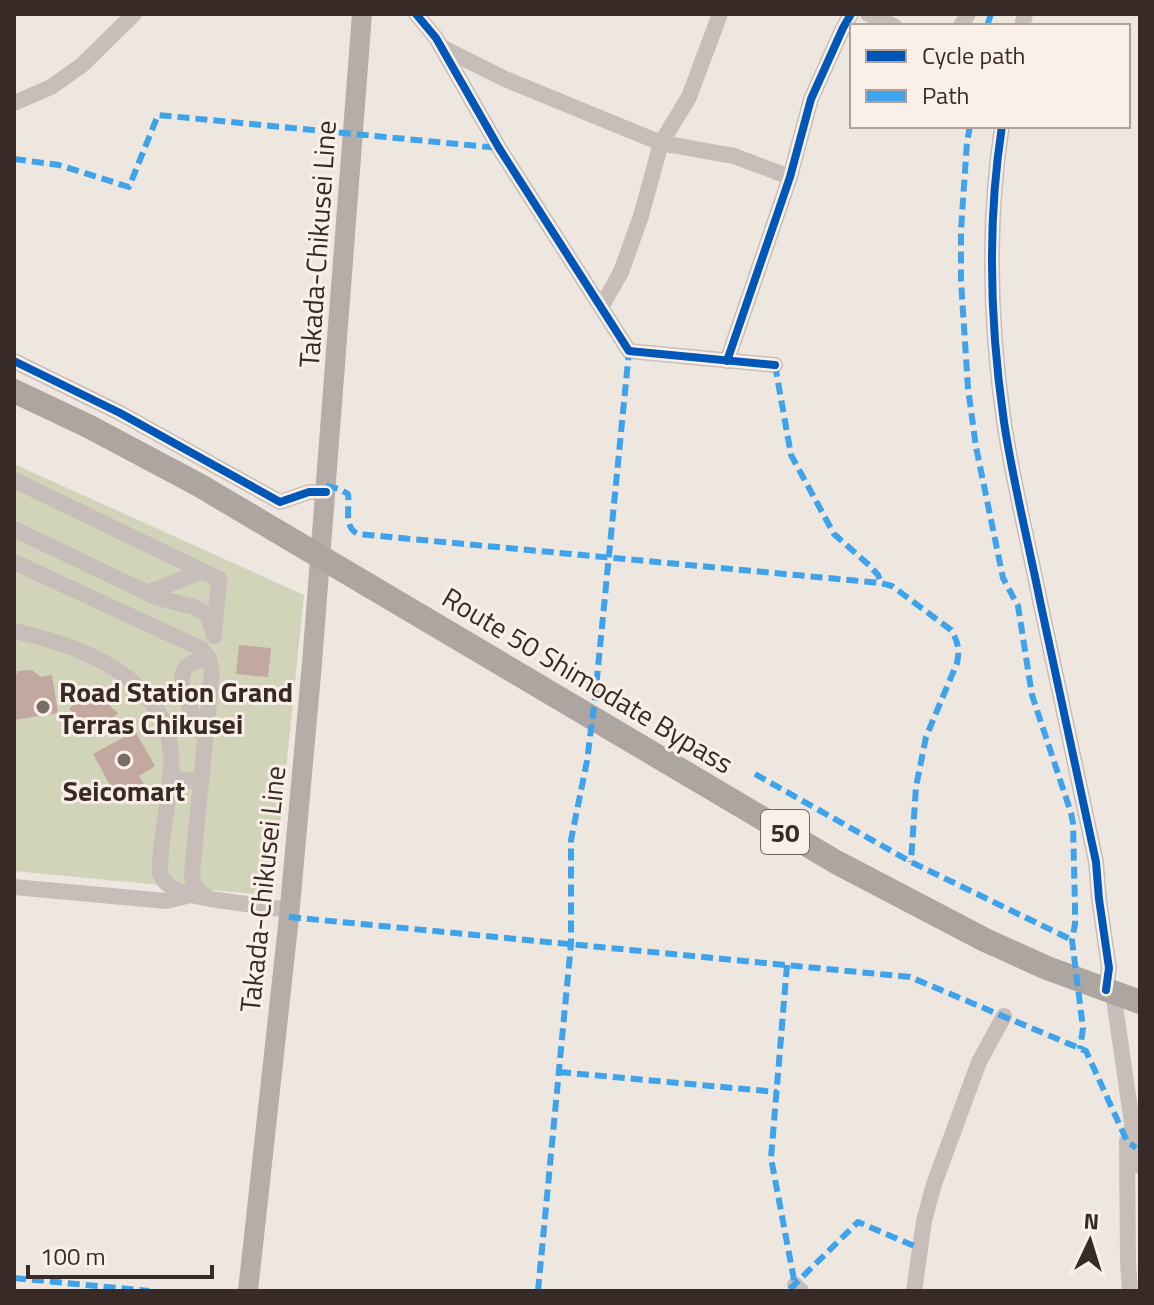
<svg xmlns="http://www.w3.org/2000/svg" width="1154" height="1305" viewBox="0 0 1154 1305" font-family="'Titillium Web',sans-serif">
	<rect width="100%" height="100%" fill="#eee7e0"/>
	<path fill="#d1d4b9" d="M14,464L304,595L273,896L14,871Z"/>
	<g fill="#c3a8a0">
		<path d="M239,645L271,648L268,677L236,674Z"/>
		<path d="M32,670L41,677L52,675L58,713L14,720V678L18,671Z"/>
		<path d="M88,687L118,713L100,735L69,709Z"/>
		<path d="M135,731L155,766L139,776L144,785L118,800L93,754Z"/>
	</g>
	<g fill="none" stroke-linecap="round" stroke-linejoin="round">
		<g stroke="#c7beb9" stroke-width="16">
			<path d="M416,14L436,38L499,148L629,351L775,365"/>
			<path d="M868,14L894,26"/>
			<path d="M961,26L968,14"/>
			<path d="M1022,26L1025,14"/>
			<path d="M441,47L505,79L661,143L734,156L790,177"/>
			<path d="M14,103L51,87L82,65L134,14"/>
			<path d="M1002,126C987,223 990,325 1004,422C1013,482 1028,541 1040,601C1059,688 1078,775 1096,862L1099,899L1109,968L1106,990"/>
			<path d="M601,307L621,272L641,216L661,143L689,97L720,14"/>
			<path d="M14,361L120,413L280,502L309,492H326"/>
			<path d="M727,361L790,177L811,99L843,28L851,14"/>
			<path d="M14,480L219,579L214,636"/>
			<path d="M14,529L158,598L194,607L203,612L209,619L213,632"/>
			<path d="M14,562L202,649L209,659L212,672L192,872C192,887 198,891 210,899L289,910"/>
			<path d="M147,593L203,571"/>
			<path d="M14,631C79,645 167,677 171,756C173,795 159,834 160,873C165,890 189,895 205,898"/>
			<path d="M205,738C193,712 158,661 209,659"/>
			<path d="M169,778L201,782"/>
			<path d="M14,887L166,901L191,895"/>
			<path d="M1113,992L1135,1144L1140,1166"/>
			<path d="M1127,1141L1128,1263L1130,1291"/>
			<path d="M795,1285L801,1291"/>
			<path d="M914,1291L924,1221L934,1184L979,1062L1004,1016"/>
		</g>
		<path stroke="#b6ada9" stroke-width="20" d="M248,1291L289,917L312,663L362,14"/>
		<path stroke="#ada59f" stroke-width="24" d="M14,391L88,426L199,485L836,862L985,940L1047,968L1140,1002"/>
		<g stroke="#3fa3eb" stroke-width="6" stroke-dasharray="12 6" stroke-linecap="butt">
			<path d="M987,26L991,14"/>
			<path d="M970,126L967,142L961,230V281L968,388L976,447L1003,578L1018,606L1032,695L1071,813L1073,823L1075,906V924L1072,940L1083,1028L1080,1049"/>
			<path d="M14,159L59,165L129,187L158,115L499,148"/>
			<path d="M775,365L791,455L834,534L869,565L878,575L881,583"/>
			<path d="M326,486L340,489L348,494C350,508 343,527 358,534L881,583L892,586L951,630C958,641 960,651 957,663L926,737L916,787L911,862"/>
			<path d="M755,774L911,862L1072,940"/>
			<path d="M289,917L910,977L1086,1051L1127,1141L1136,1148"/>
			<path d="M787,965L771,1158L795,1285"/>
			<path d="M559,1072L777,1092"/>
			<path d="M14,1278L149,1291"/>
			<path d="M790,1289L858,1222L919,1248"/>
			<path d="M538,1291L571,944V840L587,761L595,698L629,351"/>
		</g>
		<defs>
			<g id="cycleway">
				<path d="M416,14L436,38L499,148L629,351L775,365"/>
				<path d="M1002,126C987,223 990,325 1004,422C1013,482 1028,541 1040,601C1059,688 1078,775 1096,862L1099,899L1109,968L1106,990"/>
				<path d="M14,361L120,413L280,502L309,492H326"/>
				<path d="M727,361L790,177L811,99L843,28L851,14"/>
			</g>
		</defs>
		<use href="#cycleway" stroke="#fbf0e7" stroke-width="13"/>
		<use href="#cycleway" stroke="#0057b8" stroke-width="8"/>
	</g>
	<g fill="#786d68" stroke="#fbf0e7" stroke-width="3">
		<circle cx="43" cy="707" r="8"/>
		<circle cx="124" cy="760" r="8"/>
	</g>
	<g text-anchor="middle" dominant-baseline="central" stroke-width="6" stroke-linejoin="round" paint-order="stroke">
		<rect fill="#fbf0e7" stroke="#726661" stroke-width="2" x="761" y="810" width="48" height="44" rx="6"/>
		<g font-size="26" font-weight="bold" fill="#382b27">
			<text x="785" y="832">50</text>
		</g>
		<g font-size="28" fill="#382b27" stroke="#fbf0e7">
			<text transform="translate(317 244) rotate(-86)">Takada-Chikusei Line</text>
			<text transform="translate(588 680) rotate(31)">Route 50 Shimodate Bypass</text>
			<text transform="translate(262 889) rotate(-84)">Takada-Chikusei Line</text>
		</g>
		<g font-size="28" font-weight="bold" fill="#382b27" stroke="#fbf0e7" text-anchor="start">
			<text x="59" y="691">Road Station Grand<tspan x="59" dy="32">Terras Chikusei</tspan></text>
			<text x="124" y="790" text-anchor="middle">Seicomart</text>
		</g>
	</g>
	<rect width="1154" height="1305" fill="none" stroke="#382b27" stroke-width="32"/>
	<rect x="850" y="24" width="280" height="104" fill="#fbf0e7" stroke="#ada19a" stroke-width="2"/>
	<rect x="866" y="50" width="40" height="12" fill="#0057b8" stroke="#ada19a" stroke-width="2"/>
	<text x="922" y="64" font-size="24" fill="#382b27">Cycle path</text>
	<rect x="866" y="90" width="40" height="12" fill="#3fa3eb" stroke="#ada19a" stroke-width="2"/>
	<text x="922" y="104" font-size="24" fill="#382b27">Path</text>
	<g transform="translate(1090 1241) rotate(4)" stroke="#fbf0e7" stroke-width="6" paint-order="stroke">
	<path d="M0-6L14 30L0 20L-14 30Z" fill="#382b27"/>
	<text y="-12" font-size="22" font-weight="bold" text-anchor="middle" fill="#382b27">N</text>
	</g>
	<path d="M28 1265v12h184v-12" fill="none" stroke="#382b27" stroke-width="4"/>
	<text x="40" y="1265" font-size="24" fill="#382b27" stroke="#fbf0e7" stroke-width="6" paint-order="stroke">100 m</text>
</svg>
